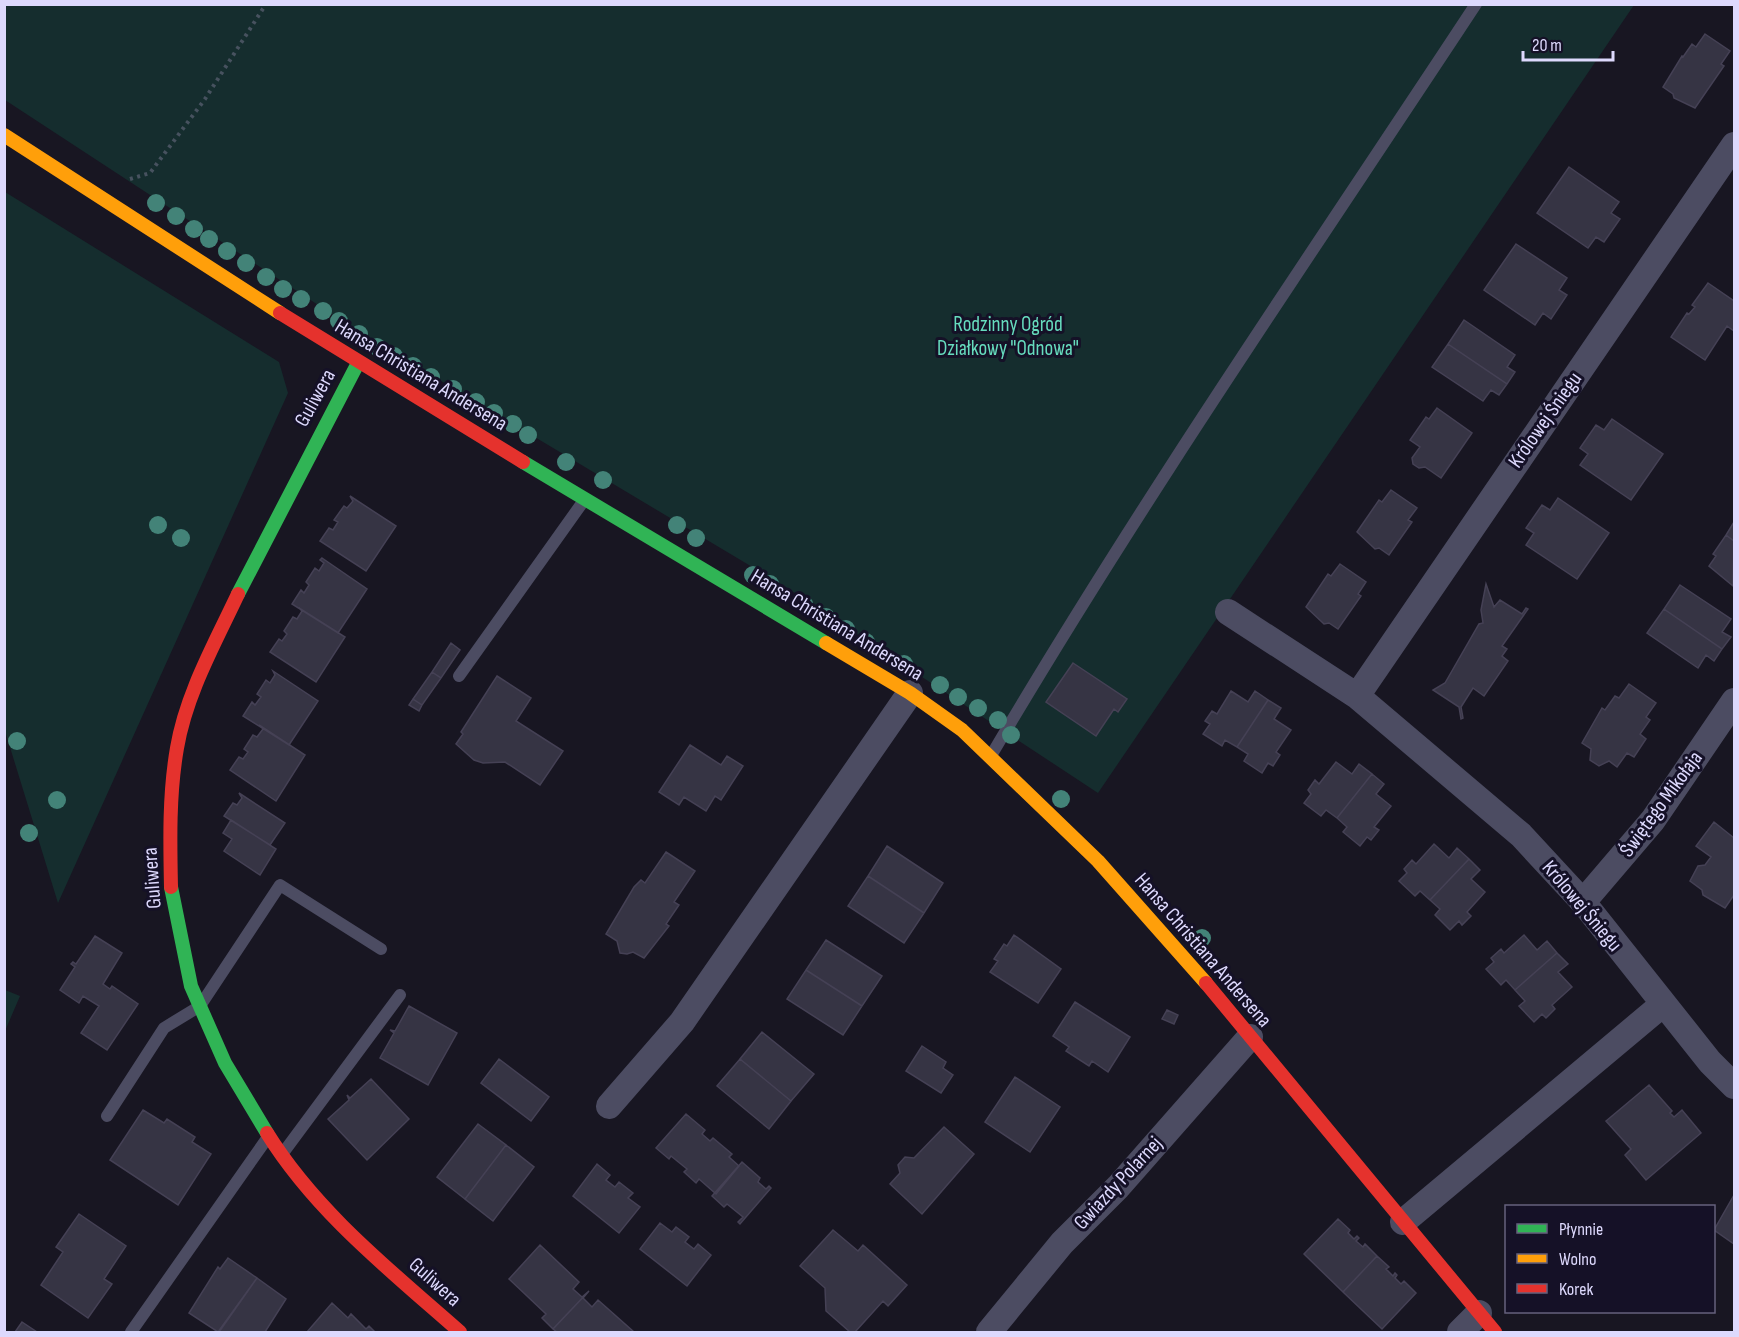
<svg xmlns="http://www.w3.org/2000/svg" width="1739" height="1337" font-family="'Sofia Sans Condensed',sans-serif">
  <rect width="100%" height="100%" fill="#181622"/>
  <path fill="#152d2e" d="M4 5H1634L1098 793 784 586 364 335 5 100Z
    M5 192 279 362 288 393 58 903 5 731Z
    M5 990 20 996 5 1031Z"/>
  <path fill="#363444" stroke="#454155" stroke-width="1.5" d="M1705 34 1730 51 1721 64 1724 66 1695 108 1674 98 1673 94 1663 87 1682 56 1683 57 1692 44 1696 47Z
    M1569 167 1619 202 1611 213 1620 219 1604 242 1596 237 1588 248 1537 213Z
    M1516 244 1567 278 1559 290 1567 295 1551 319 1543 313 1535 325 1484 290Z
    M1708 283 1734 301V331L1727 326 1705 360 1671 337 1687 313 1689 314 1695 307 1692 305Z
    M1464 320 1515 355 1507 367 1515 372 1507 384 1448 344Z
    M1448 344 1507 384 1499 395 1491 390 1483 401 1432 367Z
    M1437 408 1472 433 1441 478 1425 467 1419 468 1413 464 1412 458 1420 447 1410 440 1426 417 1429 419Z
    M1612 419 1663 454 1631 500 1580 465 1588 454 1580 448 1596 425 1604 430Z
    M1391 490 1417 508 1408 520 1412 522 1389 555 1379 548 1375 549 1357 532 1379 500 1382 502Z
    M350 496 396 526 366 571 320 541 329 528 333 530 338 522 334 520 344 506 347 508 353 501Z
    M1558 498 1609 533 1577 579 1526 545 1534 533 1526 528 1542 505 1550 510Z
    M1734 522V541L1726 535Z
    M1726 535 1734 541 1733 586 1709 566 1716 556 1713 554Z
    M322 558 367 589 338 633 292 604 301 590 304 593 309 585 306 582 315 568 319 571 324 563 320 560Z
    M1340 564 1366 582 1358 594 1361 596 1338 629 1329 623 1324 624 1306 607 1328 574 1331 576Z
    M1486 584 1494 607 1500 600 1522 614 1526 608 1528 609 1502 646 1507 649 1502 656 1508 661 1484 696 1473 688 1461 707 1463 718 1461 719 1459 707 1433 690 1445 683 1479 624 1483 623 1481 610Z
    M1680 585 1731 619 1722 632 1731 637 1722 649 1664 609Z
    M299 608 345 637 316 682 270 652 279 639 282 641 287 634 284 631 293 617 297 619 302 611Z
    M1664 609 1722 649 1714 661 1706 655 1698 668 1647 633Z
    M451 643 460 650 441 678 432 672Z
    M1073 663 1127 699 1118 712 1114 709 1096 736 1046 702Z
    M273 671 318 701 289 745 243 716 252 702 255 705 261 697 257 694 266 680 270 683 275 675Z
    M432 672 441 678 422 705 413 699Z
    M497 676 531 698 516 721 563 751 540 785 505 762 483 763 474 760 456 744 463 734 461 732Z
    M1629 684 1656 703 1646 717 1650 720 1640 734 1646 739 1634 757 1627 753 1617 767 1609 761 1599 766 1590 760 1591 749 1582 743 1602 708 1605 710 1615 696 1619 698Z
    M1231 691 1248 702 1255 691 1268 700 1237 747 1225 740 1222 746 1203 734 1210 724 1205 721 1212 711 1217 714Z
    M413 699 422 705 419 711 409 705Z
    M1268 700 1281 708 1274 719 1291 730 1276 752 1280 755 1273 766 1268 763 1262 773 1244 761 1248 754 1237 747Z
    M259 725 305 755 276 801 230 770 239 757 243 759 248 752 244 749 253 735 257 737 263 729Z
    M690 745 721 765 727 756 743 766 721 800 715 796 706 811 684 797 679 805 659 792Z
    M1336 762 1352 774 1359 764 1372 774 1337 818 1326 810 1321 816 1304 803 1311 794 1308 790 1315 780 1319 784Z
    M1372 774 1384 784 1376 794 1391 806 1374 827 1379 830 1371 840 1367 837 1360 846 1343 832 1347 827 1337 818Z
    M239 793 285 823 270 845 224 816 233 803 237 805 242 798Z
    M231 820 276 849 260 875 224 851 232 839 223 833Z
    M1714 822 1734 838V895L1725 908 1703 895 1702 890 1690 881 1698 866 1705 865 1711 857 1696 846Z
    M1434 844 1449 858 1457 848 1469 859 1430 900 1420 891 1415 896 1399 881 1407 873 1404 869 1412 860 1416 864Z
    M887 846 943 883 924 913 868 876Z
    M666 852 695 871 674 902 679 905 666 924 669 926 644 958 633 952 627 954 620 953 617 941 606 934 634 887 641 880 645 883Z
    M1469 859 1480 870 1471 879 1485 892 1467 912 1471 916 1462 925 1459 921 1450 930 1435 915 1440 909 1430 900Z
    M868 876 924 913 904 943 848 906Z
    M1014 935 1061 969 1038 1003 990 972 998 961 994 959 1004 944 1007 946Z
    M1524 935 1537 950 1547 941 1557 953 1515 990 1506 980 1501 985 1486 969 1494 962 1491 958 1501 949 1504 953Z
    M95 936 122 953 103 984 110 989 112 986 138 1004 107 1050 81 1033 99 1006 83 996 79 1003 60 990 75 967 71 964 73 962 76 964Z
    M826 940 882 976 862 1006 806 970Z
    M1557 953 1568 964 1558 972 1572 987 1552 1005 1555 1009 1546 1018 1542 1014 1534 1022 1519 1006 1525 1001 1515 990Z
    M806 970 862 1006 843 1035 787 999Z
    M1075 1002 1130 1037 1108 1072 1092 1061 1089 1066 1066 1051 1069 1047 1053 1036Z
    M409 1006 457 1033 428 1085 380 1058 394 1033 390 1030 395 1031Z
    M1167 1010 1178 1015 1174 1024 1162 1019Z
    M762 1032 814 1074 791 1101 740 1059Z
    M922 1046 946 1062 943 1068 953 1075 941 1093 906 1071Z
    M499 1059 549 1097 531 1121 481 1083Z
    M740 1059 791 1101 769 1129 717 1086Z
    M1015 1077 1060 1107 1030 1152 985 1122Z
    M371 1079 409 1119 367 1160 328 1119 349 1100 347 1095 350 1098Z
    M1649 1085 1672 1111 1670 1113 1674 1117 1682 1110 1701 1133 1646 1180 1625 1155 1631 1149 1606 1121Z
    M143 1110 164 1123 167 1119 195 1137 192 1142 211 1154 178 1205 110 1160Z
    M686 1114 705 1130 702 1134 710 1141 713 1138 732 1154 729 1157 739 1166 716 1194 699 1179 696 1183 684 1172 687 1169 671 1156 669 1159 656 1148Z
    M478 1124 506 1145 465 1199 437 1177Z
    M944 1127 974 1154 922 1214 890 1184 900 1173 898 1165 905 1157 914 1158Z
    M506 1145 534 1167 493 1221 465 1199Z
    M742 1162 760 1178 758 1182 766 1189 769 1186 771 1188 740 1224 738 1222 743 1217 727 1204 724 1207 712 1196Z
    M597 1164 610 1175 606 1180 615 1187 619 1182 633 1193 628 1198 640 1207 619 1233 573 1196Z
    M1734 1195V1244L1714 1230Z
    M79 1214 126 1246 104 1279 112 1284 88 1318 41 1285 63 1252 56 1247Z
    M1338 1219 1350 1230 1348 1233 1354 1239 1357 1236 1359 1238 1356 1241 1363 1247 1365 1244 1377 1256 1343 1292 1304 1254Z
    M660 1223 672 1232 676 1227 689 1237 685 1242 694 1249 698 1244 711 1255 687 1286 640 1249Z
    M833 1230 858 1251 863 1245 907 1285 888 1306 883 1301 855 1332H850L826 1311 825 1288 800 1266Z
    M540 1245 579 1282 573 1289 582 1297 589 1291 553 1329 542 1318 546 1314 509 1279Z
    M1377 1256 1389 1267 1386 1269 1393 1276 1395 1273 1397 1275 1395 1278 1401 1284 1404 1281 1416 1293 1382 1329 1343 1292Z
    M228 1258 257 1278 218 1332 189 1313 218 1267 220 1269Z
    M257 1278 286 1299 265 1332H219Z
    M589 1291 583 1298 592 1307 598 1300 634 1332H557L553 1329Z
    M332 1303 348 1318 351 1314 366 1329 369 1326 375 1332H307Z
    M22 1322 37 1332H15Z"/>
  <g fill="none" stroke-linecap="round" stroke-linejoin="round">
    <path stroke="#47525f" stroke-width="4" stroke-dasharray="3 4.5" stroke-linecap="butt" d="M130 179 150 173 205 99 266 4"/>
    <path stroke="#4c4c62" stroke-width="12" d="M459 676 585 499
      M992 754C1143 498 1312 253 1476 4
      M107 1116 164 1028 200 1006 280 885 381 949
      M283 1153 400 995
      M131 1332 268 1137"/>
    <path stroke="#4c4c62" stroke-width="26" d="M1228 612 1357 696 1521 835 1583 902 1710 1062 1734 1086
      M1357 696 1734 145
      M1583 902 1653 820 1734 701
      M609 1106 682 1022 910 693
      M1403 1222 1662 1005
      M989 1332 1062 1243 1118 1187 1250 1037
      M1460 1332 1479 1313"/>
    <path stroke="#30b455" stroke-width="14" d="M523 462 826 643
      M238 594 358 363
      M171 887 191 986 225 1063 267 1133"/>
    <path stroke="#ff9f0a" stroke-width="14" d="M4 135 280 313
      M826 643 910 693 962 730 1098 861 1206 983"/>
    <path stroke="#e5322d" stroke-width="14" d="M280 313 523 462
      M171 887C170 840 169 794 177 748 186 694 215 643 238 594
      M1206 983 1495 1332
      M267 1133C316 1212 391 1271 460 1332"/>
  </g>
  <g fill="#438378">
    <circle cx="156" cy="203" r="9"/>
    <circle cx="176" cy="216" r="9"/>
    <circle cx="194" cy="229" r="9"/>
    <circle cx="209" cy="239" r="9"/>
    <circle cx="227" cy="251" r="9"/>
    <circle cx="246" cy="263" r="9"/>
    <circle cx="266" cy="277" r="9"/>
    <circle cx="283" cy="289" r="9"/>
    <circle cx="301" cy="299" r="9"/>
    <circle cx="323" cy="311" r="9"/>
    <circle cx="339" cy="321" r="9"/>
    <circle cx="359" cy="334" r="9"/>
    <circle cx="377" cy="347" r="9"/>
    <circle cx="394" cy="356" r="9"/>
    <circle cx="413" cy="366" r="9"/>
    <circle cx="431" cy="377" r="9"/>
    <circle cx="453" cy="389" r="9"/>
    <circle cx="476" cy="402" r="9"/>
    <circle cx="494" cy="413" r="9"/>
    <circle cx="513" cy="424" r="9"/>
    <circle cx="528" cy="435" r="9"/>
    <circle cx="566" cy="462" r="9"/>
    <circle cx="603" cy="480" r="9"/>
    <circle cx="158" cy="525" r="9"/>
    <circle cx="677" cy="525" r="9"/>
    <circle cx="181" cy="538" r="9"/>
    <circle cx="696" cy="538" r="9"/>
    <circle cx="753" cy="575" r="9"/>
    <circle cx="770" cy="584" r="9"/>
    <circle cx="804" cy="604" r="9"/>
    <circle cx="826" cy="617" r="9"/>
    <circle cx="846" cy="629" r="9"/>
    <circle cx="866" cy="642" r="9"/>
    <circle cx="904" cy="664" r="9"/>
    <circle cx="940" cy="685" r="9"/>
    <circle cx="958" cy="697" r="9"/>
    <circle cx="978" cy="708" r="9"/>
    <circle cx="998" cy="720" r="9"/>
    <circle cx="1011" cy="735" r="9"/>
    <circle cx="17" cy="741" r="9"/>
    <circle cx="1061" cy="799" r="9"/>
    <circle cx="57" cy="800" r="9"/>
    <circle cx="29" cy="833" r="9"/>
    <circle cx="1202" cy="938" r="9"/>
  </g>
  <g text-anchor="middle" dominant-baseline="central" stroke-width="6" stroke-linejoin="round" paint-order="stroke">
    <g font-size="21" fill="#66dcbe" stroke="#151127">
      <text x="1008" y="324">Rodzinny Ogród<tspan x="1008" dy="24">Działkowy "Odnowa"</tspan></text>
    </g>
    <g font-size="21" fill="#ddd9fd" stroke="#151127">
      <text transform="translate(421 375) rotate(31)">Hansa Christiana Andersena</text>
      <text transform="translate(315 398) rotate(-61)">Guliwera</text>
      <text transform="translate(1545 420) rotate(-55)">Królowej Śniegu</text>
      <text transform="translate(837 625) rotate(31)">Hansa Christiana Andersena</text>
      <text transform="translate(1661 804) rotate(-54)">Świętego Mikołaja</text>
      <text transform="translate(152 878) rotate(-94)">Guliwera</text>
      <text transform="translate(1582 906) rotate(50)">Królowej Śniegu</text>
      <text transform="translate(1203 950) rotate(49)">Hansa Christiana Andersena</text>
      <text transform="translate(1118 1183) rotate(-47)">Gwiazdy Polarnej</text>
      <text transform="translate(435 1282) rotate(42)">Guliwera</text>
    </g>
  </g>
  <rect width="1739" height="1337" fill="none" stroke="#ddd9fd" stroke-width="12"/>
  <rect x="1505" y="1205" width="210" height="108" fill="#151127" stroke="#65617d" stroke-width="1.5"/>
  <rect x="1517" y="1224" width="30" height="9" fill="#30b455" stroke="#65617d" stroke-width="1.5"/>
  <text x="1559" y="1235" font-size="18" fill="#ddd9fd">Płynnie</text>
  <rect x="1517" y="1254" width="30" height="9" fill="#ff9f0a" stroke="#65617d" stroke-width="1.5"/>
  <text x="1559" y="1265" font-size="18" fill="#ddd9fd">Wolno</text>
  <rect x="1517" y="1284" width="30" height="9" fill="#e5322d" stroke="#65617d" stroke-width="1.5"/>
  <text x="1559" y="1295" font-size="18" fill="#ddd9fd">Korek</text>
  <path d="M1523 51v9h90v-9" fill="none" stroke="#ddd9fd" stroke-width="3"/>
  <text x="1532" y="51" font-size="18" fill="#ddd9fd" stroke="#151127" stroke-width="4.5" paint-order="stroke">20 m</text>
</svg>
